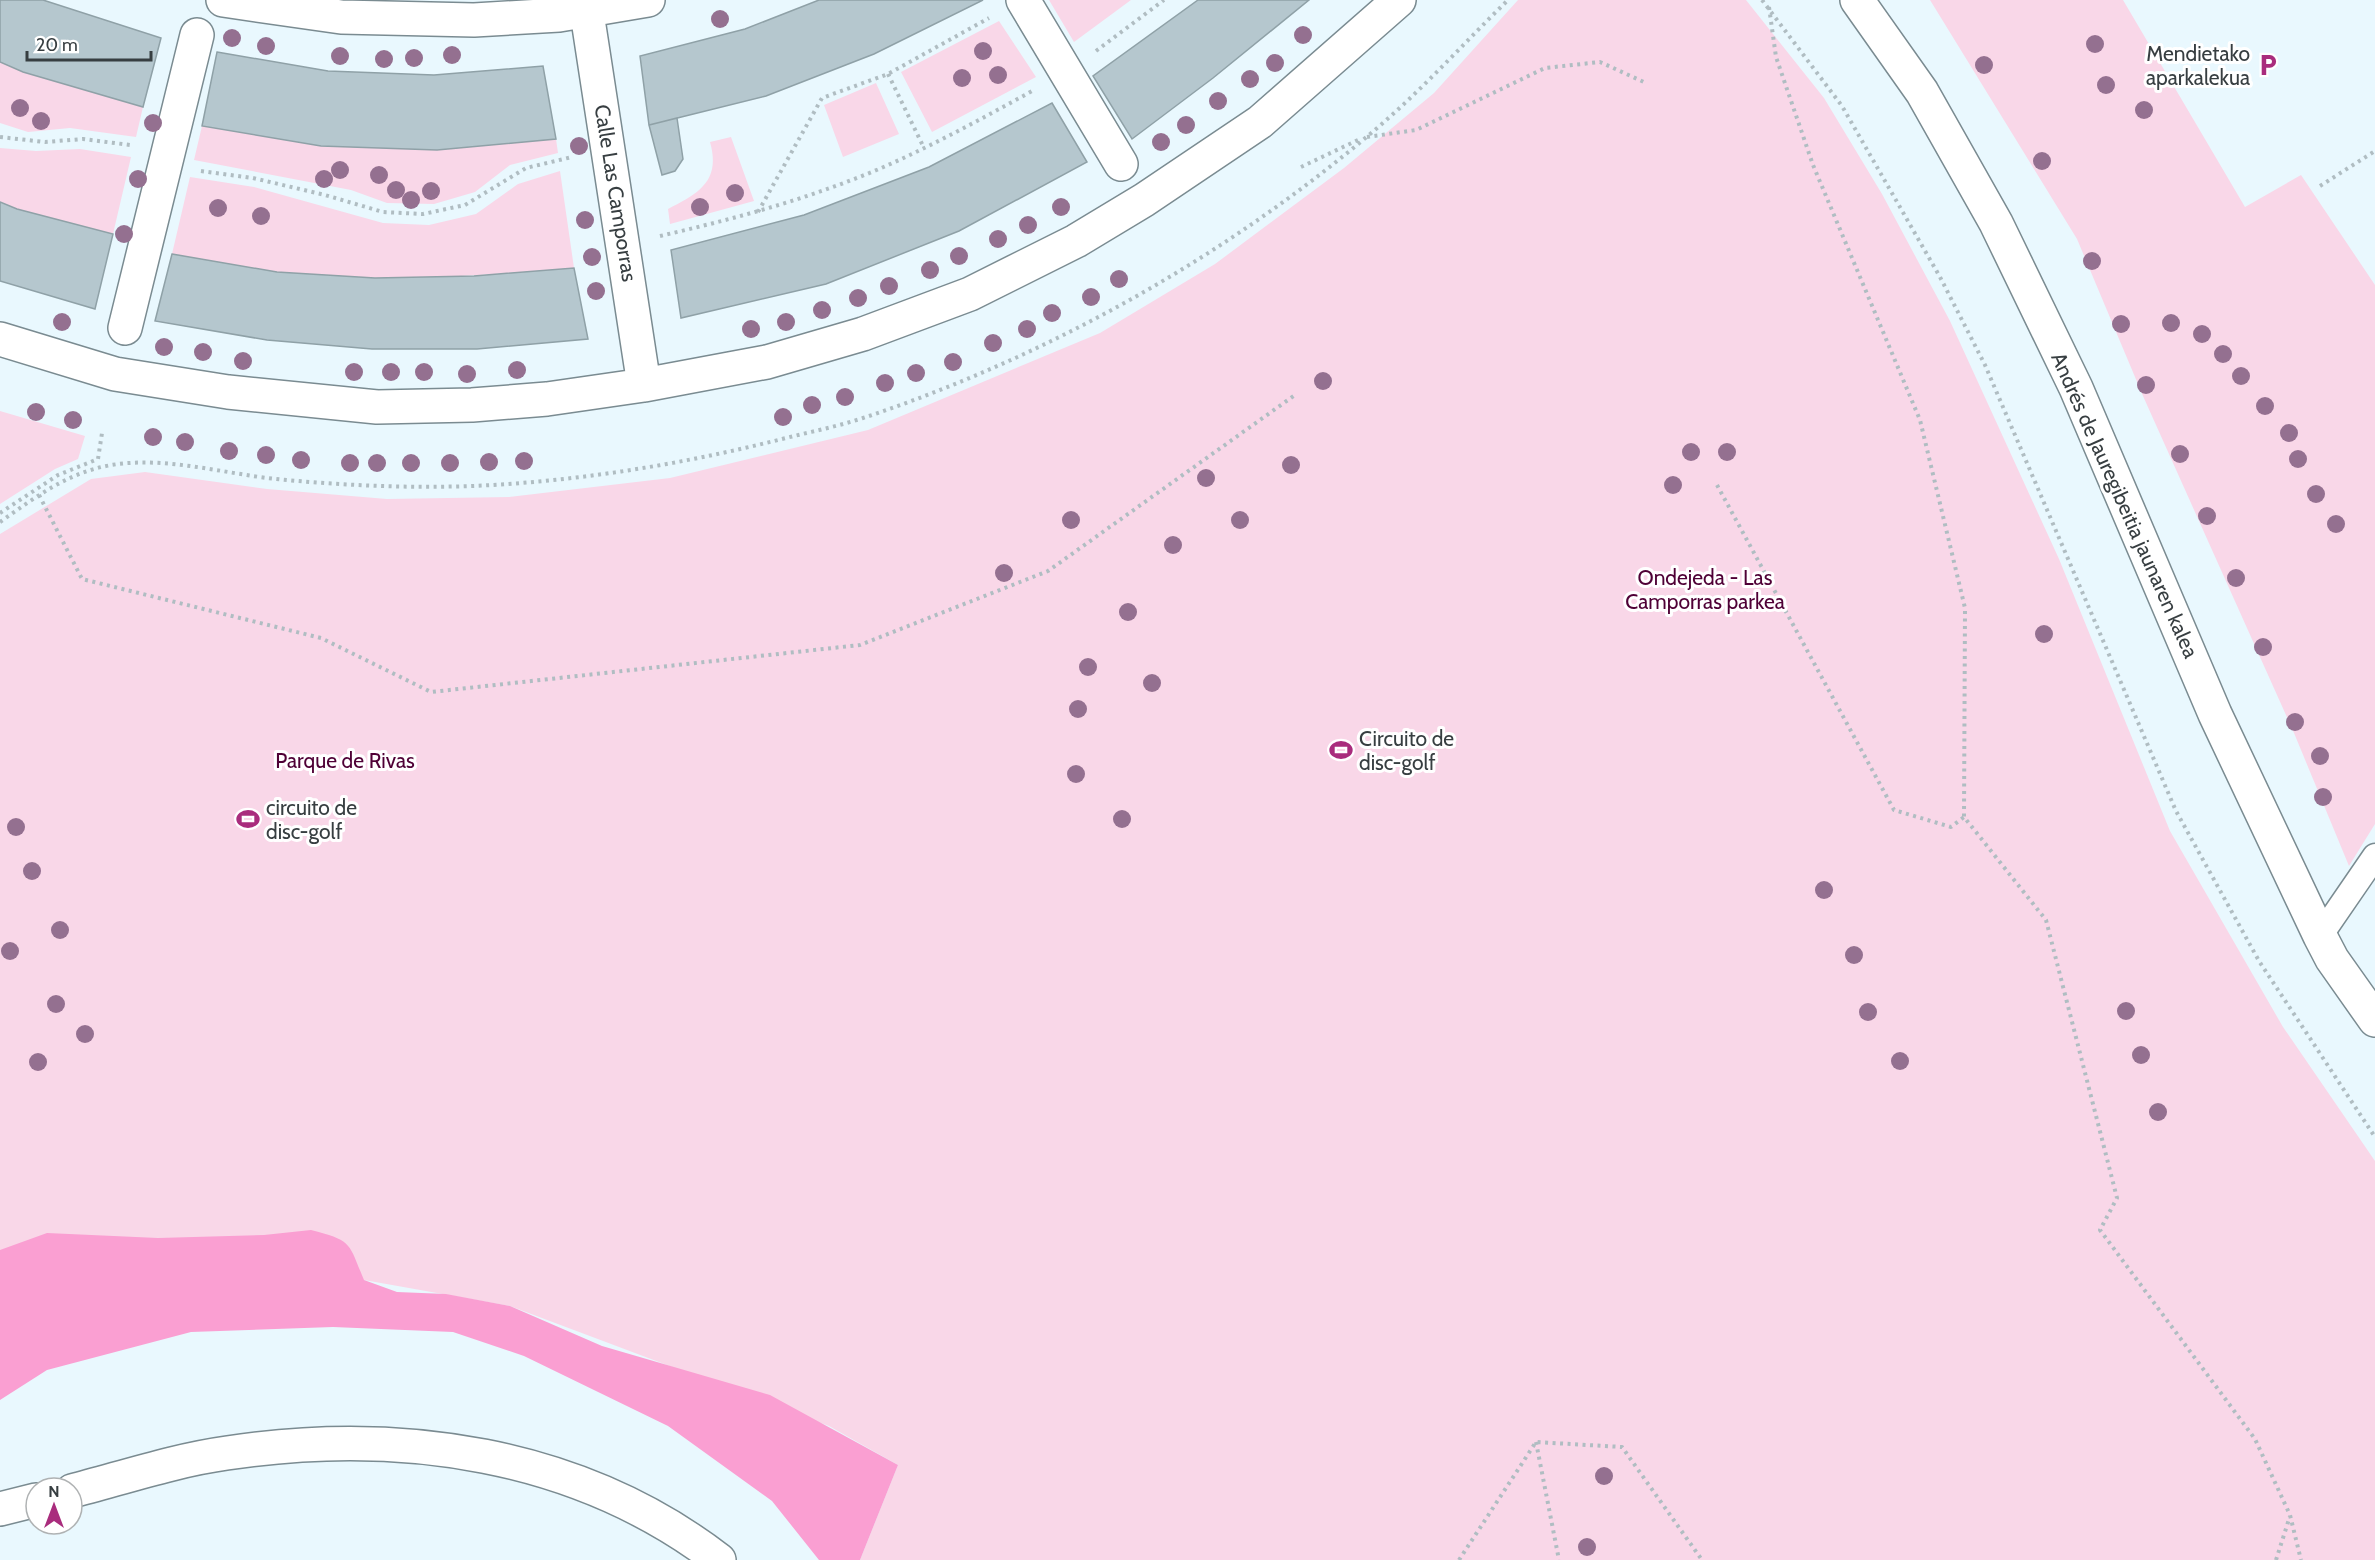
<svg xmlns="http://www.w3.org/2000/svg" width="2375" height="1560" font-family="Cabin,sans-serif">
  <rect width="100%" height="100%" fill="#e9f8fe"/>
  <path fill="#f9d7e8" d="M1049 0H1131L1074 42Z
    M1518 0H1746L1824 98 1882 194 1950 321 2059 559 2170 831 2283 1027 2375 1161V1560H860L898 1465 829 1426 510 1306 364 1280 0 1253V534L91 479 145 472 267 489 387 499 509 497 670 478 868 430 1100 333 1215 264 1344 168 1434 93Z
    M1930 0H2123L2245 207 2301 175 2375 285V824L2349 866 2294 733 2143 396 2077 239Z
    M999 21 1036 77 932 132 901 72Z
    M0 62 24 72 143 107 136 137 70 128 28 132 0 123Z
    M876 83 899 134 843 157 824 105Z
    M202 126 321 146 556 139 558 153 510 165 475 192 434 204 387 203 351 190 194 160Z
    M731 137 754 201 670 224 668 209C699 193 721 181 710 142Z
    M0 148 36 151 80 149 131 157 113 234 17 209 0 202Z
    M560 171 574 268C475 276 375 284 276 272 242 267 207 260 172 254L190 177 254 187 383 223 429 225 476 214 518 184Z
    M0 411 85 436 78 459 55 469 0 504Z"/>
  <path fill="#fa9fd2" d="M311 1230C353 1241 348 1242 364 1280L397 1292 446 1294 510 1306 602 1346 770 1395 898 1465 860 1560H819L772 1501 668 1426 524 1356 453 1332 333 1327 191 1332 47 1370 0 1400V1250L47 1233 158 1238 264 1235Z"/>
  <path fill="#b5c7ce" stroke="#8fa1a7" stroke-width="1.5" d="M0 0H43L161 38 143 107 23 72 0 62Z
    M819 0H983L874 54 766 96 649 125 640 56 745 29Z
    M1198 0H1309L1213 78 1132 139 1093 76Z
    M217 52 328 71 434 75 543 66 556 139 437 150 321 146 202 126Z
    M1052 103 1087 162 959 231 826 284 681 318 671 250 804 215 929 167Z
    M677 118 683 159 675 171 662 175 649 125Z
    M0 202 17 209 113 234 95 309 0 281Z
    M172 254 277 272 375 278 474 276 574 268 588 339 477 349H372L267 340 155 321Z"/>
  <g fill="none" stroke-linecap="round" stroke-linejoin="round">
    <g stroke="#7a8b91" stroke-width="27">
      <path id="service" d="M2320 936 2375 856"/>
    </g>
    <g stroke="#7a8b91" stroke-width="36">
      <path id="pedestrian" d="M1023 0 1121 164
        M125 328 197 35"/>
    </g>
    <g stroke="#7a8b91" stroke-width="36">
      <path id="minor" d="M223 0 341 17 474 20 559 15 648 0
        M585 0 644 385
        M1857 0 1922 92 1996 223 2076 388 2215 714 2320 936 2332 959 2375 1020
        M0 339 115 374 228 392 377 407 472 405 547 399 644 385 767 362 863 334 970 294 1076 241 1144 200 1260 122 1399 0"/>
    </g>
    <g stroke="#7a8b91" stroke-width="36">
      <path id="tertiary" d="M72 1491C122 1478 176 1460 227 1453 399 1427 578 1452 719 1560
        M0 1509 36 1500"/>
    </g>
    <path stroke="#b0bdc2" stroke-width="4" stroke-dasharray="3 4.5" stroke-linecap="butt" d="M1762 0 1842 106 1940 277 1985 365 2176 811 2259 961 2375 1137
      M1769 7 1776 57 1813 165 1920 420 1965 608 1964 817 2046 920 2117 1198 2100 1230 2255 1439 2290 1515 2301 1560
      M1096 51 1164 0
      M888 74 924 148
      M0 137 45 142 83 139 130 145
      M1367 137 1416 130 1545 68 1600 62 1646 83
      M1301 167 1360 139
      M201 171 253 178 325 195 383 212 423 214 465 205 526 168 572 157
      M2320 186 2375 151
      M758 212 822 98 888 74 989 18
      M660 236C734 219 808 199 879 169 932 146 983 118 1034 90
      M1717 485 1894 810 1951 827 1964 817
      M39 495 82 579 321 638 431 692 860 645 1048 571 1295 395
      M0 513 58 475 98 459 102 433
      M0 522C30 501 59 479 94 469 152 452 218 473 276 479 348 486 422 489 493 485 591 479 687 463 782 439 809 432 836 427 863 418 1049 356 1227 256 1376 129 1423 89 1464 43 1508 0
      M1536 1442 1559 1560
      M1459 1560 1536 1442 1622 1447 1702 1560
      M2276 1560 2290 1516"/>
    <use href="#service" stroke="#fff" stroke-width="24"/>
    <use href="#pedestrian" stroke="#fff" stroke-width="33"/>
    <use href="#minor" stroke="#fff" stroke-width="33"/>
    <use href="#tertiary" stroke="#fff" stroke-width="33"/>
  </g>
  <g fill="#947090">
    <circle cx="720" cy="19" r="9"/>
    <circle cx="1303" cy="35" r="9"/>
    <circle cx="232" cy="38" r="9"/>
    <circle cx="2095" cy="44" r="9"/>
    <circle cx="266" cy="46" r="9"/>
    <circle cx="983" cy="51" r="9"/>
    <circle cx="452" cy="55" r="9"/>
    <circle cx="340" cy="56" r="9"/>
    <circle cx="414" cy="58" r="9"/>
    <circle cx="384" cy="59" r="9"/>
    <circle cx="1275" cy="63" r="9"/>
    <circle cx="1984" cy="65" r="9"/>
    <circle cx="998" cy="75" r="9"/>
    <circle cx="962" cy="78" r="9"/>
    <circle cx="1250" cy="79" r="9"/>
    <circle cx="2106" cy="85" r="9"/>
    <circle cx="1218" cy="101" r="9"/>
    <circle cx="20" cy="108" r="9"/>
    <circle cx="2144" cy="110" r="9"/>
    <circle cx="41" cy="121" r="9"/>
    <circle cx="153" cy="123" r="9"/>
    <circle cx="1186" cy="125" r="9"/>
    <circle cx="1161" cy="142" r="9"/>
    <circle cx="579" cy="146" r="9"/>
    <circle cx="2042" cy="161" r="9"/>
    <circle cx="340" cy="170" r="9"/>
    <circle cx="379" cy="175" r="9"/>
    <circle cx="138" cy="179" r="9"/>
    <circle cx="324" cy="179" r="9"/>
    <circle cx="396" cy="190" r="9"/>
    <circle cx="431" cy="191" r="9"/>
    <circle cx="735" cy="193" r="9"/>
    <circle cx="411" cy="200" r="9"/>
    <circle cx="700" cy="207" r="9"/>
    <circle cx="1061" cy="207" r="9"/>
    <circle cx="218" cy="208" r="9"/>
    <circle cx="261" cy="216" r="9"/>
    <circle cx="585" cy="220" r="9"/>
    <circle cx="1028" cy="225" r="9"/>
    <circle cx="124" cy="234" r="9"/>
    <circle cx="998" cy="239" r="9"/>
    <circle cx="959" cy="256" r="9"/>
    <circle cx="592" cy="257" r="9"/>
    <circle cx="2092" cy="261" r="9"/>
    <circle cx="930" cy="270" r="9"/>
    <circle cx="1119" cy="279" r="9"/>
    <circle cx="889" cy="286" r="9"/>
    <circle cx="596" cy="291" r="9"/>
    <circle cx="1091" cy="297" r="9"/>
    <circle cx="858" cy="298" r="9"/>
    <circle cx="822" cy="310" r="9"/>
    <circle cx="1052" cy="313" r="9"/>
    <circle cx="62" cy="322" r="9"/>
    <circle cx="786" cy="322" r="9"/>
    <circle cx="2171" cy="323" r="9"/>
    <circle cx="2121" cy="324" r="9"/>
    <circle cx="751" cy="329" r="9"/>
    <circle cx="1027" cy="329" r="9"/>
    <circle cx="2202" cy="334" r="9"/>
    <circle cx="993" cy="343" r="9"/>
    <circle cx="164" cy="347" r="9"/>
    <circle cx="203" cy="352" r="9"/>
    <circle cx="2223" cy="354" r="9"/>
    <circle cx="243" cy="361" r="9"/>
    <circle cx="953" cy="362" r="9"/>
    <circle cx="517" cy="370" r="9"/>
    <circle cx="354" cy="372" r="9"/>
    <circle cx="391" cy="372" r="9"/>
    <circle cx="424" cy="372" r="9"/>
    <circle cx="916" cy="373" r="9"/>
    <circle cx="467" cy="374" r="9"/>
    <circle cx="2241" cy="376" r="9"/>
    <circle cx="1323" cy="381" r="9"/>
    <circle cx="885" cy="383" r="9"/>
    <circle cx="2146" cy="385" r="9"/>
    <circle cx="845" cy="397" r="9"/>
    <circle cx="812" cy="405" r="9"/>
    <circle cx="2265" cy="406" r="9"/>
    <circle cx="36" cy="412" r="9"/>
    <circle cx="783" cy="417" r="9"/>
    <circle cx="73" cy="420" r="9"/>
    <circle cx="2289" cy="433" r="9"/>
    <circle cx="153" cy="437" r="9"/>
    <circle cx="185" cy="442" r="9"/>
    <circle cx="229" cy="451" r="9"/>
    <circle cx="1691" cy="452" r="9"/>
    <circle cx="1727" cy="452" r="9"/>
    <circle cx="2180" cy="454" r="9"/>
    <circle cx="266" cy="455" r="9"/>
    <circle cx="2298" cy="459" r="9"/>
    <circle cx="301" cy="460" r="9"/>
    <circle cx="524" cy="461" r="9"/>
    <circle cx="489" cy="462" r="9"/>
    <circle cx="350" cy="463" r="9"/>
    <circle cx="377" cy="463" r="9"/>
    <circle cx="411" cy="463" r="9"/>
    <circle cx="450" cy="463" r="9"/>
    <circle cx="1291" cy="465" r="9"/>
    <circle cx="1206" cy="478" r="9"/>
    <circle cx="1673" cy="485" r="9"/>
    <circle cx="2316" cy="494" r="9"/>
    <circle cx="2207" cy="516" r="9"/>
    <circle cx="1071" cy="520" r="9"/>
    <circle cx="1240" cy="520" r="9"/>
    <circle cx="2336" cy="524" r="9"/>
    <circle cx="1173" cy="545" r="9"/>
    <circle cx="1004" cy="573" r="9"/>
    <circle cx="2236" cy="578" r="9"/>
    <circle cx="1128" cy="612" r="9"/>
    <circle cx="2044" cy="634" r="9"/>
    <circle cx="2263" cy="647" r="9"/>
    <circle cx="1088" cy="667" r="9"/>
    <circle cx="1152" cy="683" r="9"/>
    <circle cx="1078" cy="709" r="9"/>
    <circle cx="2295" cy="722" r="9"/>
    <circle cx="2320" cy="756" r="9"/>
    <circle cx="1076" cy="774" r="9"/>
    <circle cx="2323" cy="797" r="9"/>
    <circle cx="1122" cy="819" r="9"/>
    <circle cx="16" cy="827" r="9"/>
    <circle cx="32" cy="871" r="9"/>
    <circle cx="1824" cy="890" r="9"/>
    <circle cx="60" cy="930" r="9"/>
    <circle cx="10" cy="951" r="9"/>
    <circle cx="1854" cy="955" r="9"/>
    <circle cx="56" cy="1004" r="9"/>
    <circle cx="2126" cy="1011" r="9"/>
    <circle cx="1868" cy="1012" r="9"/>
    <circle cx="85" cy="1034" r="9"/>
    <circle cx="2141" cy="1055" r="9"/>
    <circle cx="1900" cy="1061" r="9"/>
    <circle cx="38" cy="1062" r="9"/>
    <circle cx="2158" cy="1112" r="9"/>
    <circle cx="1604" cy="1476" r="9"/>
    <circle cx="1587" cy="1547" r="9"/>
  </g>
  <defs>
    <g id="parking-bare" transform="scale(1.8)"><path d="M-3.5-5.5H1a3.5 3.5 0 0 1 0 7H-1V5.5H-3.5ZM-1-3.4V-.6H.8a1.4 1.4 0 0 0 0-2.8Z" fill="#a92c7d" stroke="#fff" stroke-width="2.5" paint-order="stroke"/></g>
    <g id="stadium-bare" transform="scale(1.8)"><path d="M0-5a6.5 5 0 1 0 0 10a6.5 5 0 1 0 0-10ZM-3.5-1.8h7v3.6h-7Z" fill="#a92c7d" stroke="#fff" stroke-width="2.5" paint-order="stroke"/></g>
  </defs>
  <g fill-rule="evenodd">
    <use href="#parking-bare" x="2268" y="65"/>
    <use href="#stadium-bare" x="1341" y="750"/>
    <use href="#stadium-bare" x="248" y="819"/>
  </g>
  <g text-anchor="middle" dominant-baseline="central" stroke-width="6" stroke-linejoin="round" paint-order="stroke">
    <g font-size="21" fill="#373e41" stroke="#fff" text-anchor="start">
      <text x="2250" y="53" text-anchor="end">Mendietako<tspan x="2250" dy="24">aparkalekua</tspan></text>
      <text x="1359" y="738">Circuito de<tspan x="1359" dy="24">disc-golf</tspan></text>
      <text x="266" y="807">circuito de<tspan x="266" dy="24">disc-golf</tspan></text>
    </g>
    <g font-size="21" fill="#373e41" stroke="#fff">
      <text transform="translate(616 193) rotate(81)">Calle Las Camporras</text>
      <text transform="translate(2125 505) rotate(66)">Andrés de Jauregibeitia jaunaren kalea</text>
    </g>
    <g font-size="21" fill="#4f0036" stroke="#fff">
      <text x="1705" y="577">Ondejeda - Las<tspan x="1705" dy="24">Camporras parkea</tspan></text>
      <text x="345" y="760">Parque de Rivas</text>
    </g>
  </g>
  <g transform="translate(54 1506)"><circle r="28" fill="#ffffff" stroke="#afb2b3" stroke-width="1.5"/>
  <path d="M0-4.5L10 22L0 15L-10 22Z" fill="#a92c7d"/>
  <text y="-9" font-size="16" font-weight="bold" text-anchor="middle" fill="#373e41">N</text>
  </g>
  <path d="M27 51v9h124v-9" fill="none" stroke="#373e41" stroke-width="3"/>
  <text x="36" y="51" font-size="18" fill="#373e41" stroke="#ffffff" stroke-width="4.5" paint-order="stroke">20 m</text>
</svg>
